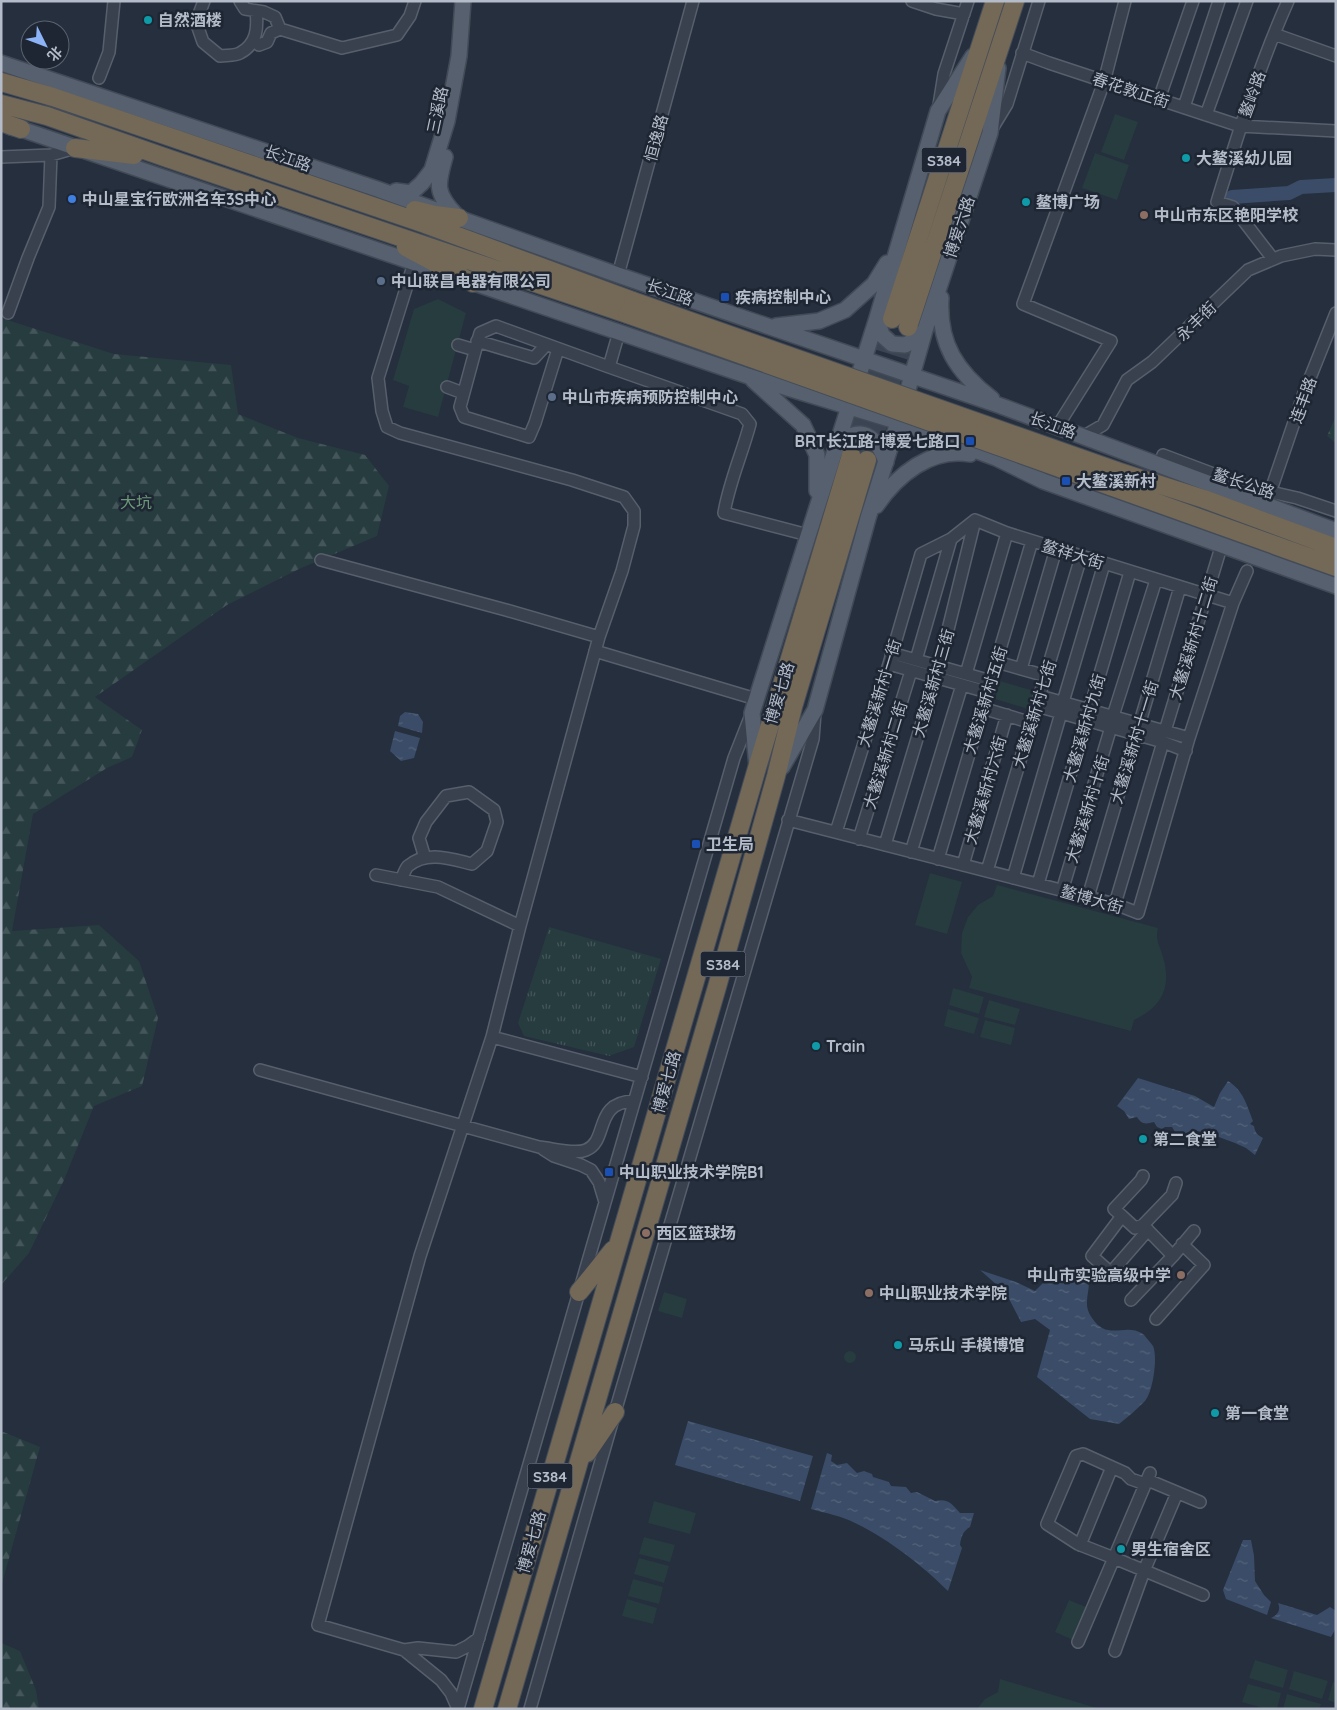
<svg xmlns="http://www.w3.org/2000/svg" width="1337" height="1710" font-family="Quicksand,'Noto Sans SC',sans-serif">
  <defs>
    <pattern id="grass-tufts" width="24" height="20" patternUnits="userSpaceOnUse" patternTransform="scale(1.25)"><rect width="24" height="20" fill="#273c3f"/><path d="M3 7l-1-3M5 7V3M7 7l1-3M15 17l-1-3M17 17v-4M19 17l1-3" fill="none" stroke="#445659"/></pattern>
    <pattern id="forest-firs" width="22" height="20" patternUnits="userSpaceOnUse" patternTransform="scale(1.25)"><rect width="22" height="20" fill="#273c3f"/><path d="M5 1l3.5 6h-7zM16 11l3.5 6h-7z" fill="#445659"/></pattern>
    <pattern id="water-ripples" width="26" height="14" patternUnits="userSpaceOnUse" patternTransform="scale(1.25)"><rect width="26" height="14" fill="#3a4c67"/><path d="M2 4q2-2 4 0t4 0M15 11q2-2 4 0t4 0" fill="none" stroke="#54647b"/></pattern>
  </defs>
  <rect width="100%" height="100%" fill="#252f3e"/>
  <path fill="url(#grass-tufts)" d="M549 927 661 959 634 1047 609 1056 524 1036 518 1023Z"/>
  <path fill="url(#forest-firs)" d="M1 318 114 354 231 365 238 414 298 438 365 455 389 486 377 536 299 569 227 605 95 697 142 730 132 757 107 768 33 814 12 931 99 925 139 961 158 1018 142 1086 94 1106 64 1180 29 1253 1 1285Z
    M1336 416V443L1327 436Z
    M1 1431 40 1447 1 1587Z
    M1 1643 20 1651 36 1690 39 1709H1Z"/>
  <path fill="#273c3f" d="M1115 114 1138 122 1124 160 1101 152Z
    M1095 153 1129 165 1117 200 1082 188Z
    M438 299 466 313 438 417 403 407 409 386 393 380 414 309Z
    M1000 681 1034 691 1028 709 995 699Z
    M930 873 962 882 947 934 915 925Z
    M997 885 1158 928C1155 942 1160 945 1163 957 1172 987 1162 1007 1134 1020L1131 1031 969 988 972 977 961 953 962 933 968 917 978 905 993 896Z
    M953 988 984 997 979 1014 949 1005Z
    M989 1000 1020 1009 1015 1025 984 1017Z
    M948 1009 979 1018 974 1034 944 1026Z
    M985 1020 1015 1028 1011 1045 980 1037Z
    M664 1292 687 1299 682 1318 658 1311Z
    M844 1357a6 6 0 1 1 12 0a6 6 0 1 1-12 0Z
    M654 1501 696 1513 690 1534 648 1523Z
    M644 1537 675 1545 670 1562 639 1554Z
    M639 1558 669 1566 664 1583 634 1574Z
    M633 1579 663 1587 659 1604 628 1596Z
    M627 1599 657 1608 653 1624 622 1616Z
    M1069 1600 1086 1607 1073 1640 1055 1632Z
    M1255 1660 1288 1670 1283 1688 1249 1678Z
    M1294 1671 1328 1681 1322 1699 1289 1689Z
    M1000 1679 1100 1709H977L985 1699 998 1692Z
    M1333 1682 1336 1683V1703L1328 1700Z
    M1248 1684 1281 1693 1277 1709H1266L1242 1702Z
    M1287 1694 1321 1704 1319 1709H1283Z"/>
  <path fill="url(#water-ripples)" d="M405 712 418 714 423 722 422 733 398 726 400 716Z
    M395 731 420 738 414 758 401 761 390 751Z
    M1138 1078 1195 1096 1214 1107 1220 1093 1228 1081C1243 1090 1247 1105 1253 1121L1250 1124 1254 1126C1255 1132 1257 1135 1263 1138L1255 1155 1246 1148 1235 1143 1208 1133 1192 1130 1188 1134 1177 1135 1172 1127H1165L1162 1129 1157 1127 1154 1122C1146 1124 1142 1125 1137 1117L1129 1119 1124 1111 1117 1106Z
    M1078 1268 1089 1278C1090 1293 1082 1305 1092 1318 1108 1342 1125 1322 1143 1334 1145 1336 1151 1343 1153 1346 1158 1357 1153 1392 1145 1401 1137 1409 1128 1417 1119 1424L1090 1419 1037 1377 1050 1330 1035 1319 1021 1322 1006 1293 980 1270 1016 1282 1035 1291 1053 1273Z
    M688 1421 813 1456 800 1501 675 1465Z
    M827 1453 832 1455 831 1461 837 1465 847 1463 857 1473 864 1471 872 1474 873 1477 889 1482 891 1486 906 1487 911 1493 917 1492 935 1501C948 1498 952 1504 960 1513H974L970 1527C963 1531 961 1537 960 1545L962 1548 948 1591C923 1566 887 1538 855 1523 842 1516 825 1513 811 1509Z
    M1243 1540H1251L1254 1556 1255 1581 1264 1595 1271 1602 1267 1615 1226 1599 1223 1590Z
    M1278 1603 1317 1615 1330 1607 1336 1611V1628L1331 1637 1271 1618C1278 1615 1281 1610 1278 1603Z"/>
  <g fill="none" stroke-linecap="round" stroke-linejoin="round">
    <path stroke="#3a4c67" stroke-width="14" d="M1232 197 1289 193 1301 187 1336 185"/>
    <path stroke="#3b4453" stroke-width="18" stroke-dasharray="18 9" stroke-linecap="butt" d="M851 455 892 319
      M867 460 908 327"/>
    <g stroke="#575f6c" stroke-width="14">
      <path id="minor" d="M204 1 196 22 203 42 220 56C226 55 235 56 240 53 257 44 258 28 256 11
        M240 1 245 9 264 12 275 17 280 29 342 48 397 35 410 16 415 1
        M912 1 936 9 964 14
        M1274 34 1336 56
        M254 41 259 45 267 42 271 33 280 29
        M1022 53 1049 63 1240 126 1336 131
        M99 78 109 52 114 1
        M1159 99 1193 1
        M939 105 944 74 968 1
        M1184 107 1219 1
        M1206 115 1247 1
        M993 127 1007 104 1039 1
        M1 157 51 155 75 148
        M1273 259 1233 207 1217 202C1238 134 1259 66 1288 1
        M414 263 378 378 382 411 387 427 400 433 572 480 624 497 634 511V526L622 571 599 637
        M618 275 693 1
        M8 313 28 258 49 207 51 155
        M619 332 609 367 742 414 750 424C742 454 729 483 724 513L808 535
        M477 341 534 358 546 345
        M458 345 475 350
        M558 349 535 423 529 437 464 417 460 407 480 333 496 326 609 367
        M447 387 463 393
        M1057 427 1111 341 1023 304 1104 82 1125 1
        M1084 436 1103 425 1127 380 1152 362 1248 270 1281 256 1315 249 1336 250
        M1160 465 1163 455 1248 487 1297 498 1336 511
        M1272 487 1304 393 1336 313
        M321 560 506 610 599 637 520 926 492 1037 420 1256 318 1625 404 1650 418 1648 456 1652 468 1646 479 1638
        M595 651 756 699
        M891 653 991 681
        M916 660 951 539
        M997 662 1046 676
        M889 664 987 692
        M1021 669 1056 549
        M966 674 1007 533
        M1040 696 1189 738
        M1063 702 1104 564
        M1037 706 1163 742 1186 751
        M982 708 1032 723
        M1113 716 1156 580
        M1165 731 1222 544
        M788 820 1115 904 1138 913 1189 738 1233 603 1247 571
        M836 832 889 664 921 554 951 539 975 520 1007 533 1233 603
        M859 839 911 671
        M885 845 939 666 975 520
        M911 852 962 685
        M938 859 1032 541
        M963 865 1007 715
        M987 871 1081 557
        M376 875 438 887 520 926
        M1013 878 1061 713
        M401 880C403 876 405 869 408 866 427 850 451 859 472 864L487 851 497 822 494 810 469 792 446 796 426 822 419 838 425 858
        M1038 884 1130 572
        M1062 891 1111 727
        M1088 897 1180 587
        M1115 904 1163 742
        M492 1037 642 1077
        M260 1070 539 1147C552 1148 574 1155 586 1150 609 1141 593 1102 634 1101
        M543 1149 554 1156 581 1165 591 1170 599 1182 605 1202
        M1176 1183 1172 1195 1143 1225 1173 1256 1194 1231
        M1122 1216 1135 1228 1143 1225
        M1111 1273 1092 1256 1122 1216 1114 1209 1141 1180 1143 1176
        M1107 1277 1148 1230
        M1131 1300 1173 1256
        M1156 1319 1204 1265 1182 1244
        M1150 1473 1114 1558 1203 1595
        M1080 1545 1112 1467
        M1078 1642 1114 1558 1078 1544 1047 1524 1076 1456 1083 1454 1125 1473 1131 1479 1145 1484 1150 1481 1200 1502
        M404 1650 441 1680 451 1693 458 1709
        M1115 1651 1144 1571 1177 1493
        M458 1709 734 758 751 715
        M530 1709 615 1412 813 739 815 713"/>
    </g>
    <g stroke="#424a57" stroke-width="18">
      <path id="major" d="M1 63 377 189 618 275 1001 406 1336 531
        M10 127 21 129 748 376 899 422 996 458 1043 481 1336 586
        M445 157C437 185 435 193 456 215
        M396 191 411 193 422 183 432 170 447 121 459 56 463 1
        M941 298C938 344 957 372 992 399
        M877 318 882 335 892 344 905 345 915 340 925 330
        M776 326 819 321 845 310 874 284 887 263
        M753 380 803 425 817 455V491
        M836 450C839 447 843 441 847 438 867 425 881 446 886 462
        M876 506C897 475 931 447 970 454
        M757 767 752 713 877 318 938 111 973 56
        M782 767 815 710 868 518 905 400 925 330 990 133 998 68"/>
    </g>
    <g stroke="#444c59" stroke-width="20">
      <path id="highway" d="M1 82 53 97 425 224 633 301
        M1 104 47 116 167 158 627 314
        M1 122 21 129
        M75 148 134 155
        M415 210 435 215 459 218
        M406 247 473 283
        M892 319 995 1
        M908 327 1015 1
        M1117 471 1204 499 1336 548
        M1110 486 1336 567
        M579 1292 613 1250
        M587 1453 615 1412
        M483 1709 757 768 851 455
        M507 1709 717 987 776 776 793 707 867 460"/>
    </g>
    <use href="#minor" stroke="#39414e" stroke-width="11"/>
    <use href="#major" stroke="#57606e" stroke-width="15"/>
    <use href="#highway" stroke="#746856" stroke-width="18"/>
    <g stroke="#444c59" stroke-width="20" stroke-linecap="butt">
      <path id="highway-bridge" d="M633 301 1117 471
        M627 314 1110 486"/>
    </g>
    <use href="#highway-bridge" stroke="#746856" stroke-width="18"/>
  </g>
  <g fill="#0f9aa8" stroke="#1e2633" stroke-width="2">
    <circle cx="148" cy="20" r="5"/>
    <circle cx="1186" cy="158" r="5"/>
    <circle cx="1026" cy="202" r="5"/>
    <circle cx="816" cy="1046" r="5"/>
    <circle cx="1143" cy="1139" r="5"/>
    <circle cx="898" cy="1345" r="5"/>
    <circle cx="1215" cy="1413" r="5"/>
    <circle cx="1121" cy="1549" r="5"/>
  </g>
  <circle fill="#3f7fe0" stroke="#1e2633" stroke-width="2" cx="72" cy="199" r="5"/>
  <g fill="#8d6e63" stroke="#1e2633" stroke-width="2">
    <circle cx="1144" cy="215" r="5"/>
    <circle cx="646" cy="1233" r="5"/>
    <circle cx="1181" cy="1275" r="5"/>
    <circle cx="869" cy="1293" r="5"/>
  </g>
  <g fill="#5c6f8a" stroke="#1e2633" stroke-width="2">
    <circle cx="381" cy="281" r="5"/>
    <circle cx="552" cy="397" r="5"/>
  </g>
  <g fill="#1a4fb4" stroke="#1e2633" stroke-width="2">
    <rect x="720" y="292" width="10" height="10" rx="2.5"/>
    <rect x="965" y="436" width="10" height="10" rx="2.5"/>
    <rect x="1061" y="476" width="10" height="10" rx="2.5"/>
    <rect x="691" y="839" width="10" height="10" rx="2.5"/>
    <rect x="604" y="1167" width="10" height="10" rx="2.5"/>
  </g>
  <g text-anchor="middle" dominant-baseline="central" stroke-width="5" stroke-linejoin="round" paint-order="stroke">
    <g fill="#1e2633" stroke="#888f9c" stroke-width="1">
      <rect x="921.5" y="147.5" width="45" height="25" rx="4"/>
      <rect x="700.5" y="951.5" width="45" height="25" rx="4"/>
      <rect x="527.5" y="1463.5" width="45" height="25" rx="4"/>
    </g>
    <g font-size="15" font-weight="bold" fill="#b5bcc9">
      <text x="944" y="160">S384</text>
      <text x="723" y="964">S384</text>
      <text x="550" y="1476">S384</text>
    </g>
    <g font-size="16" font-weight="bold" fill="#b5bcc9" stroke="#1e2633" text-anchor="start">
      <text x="158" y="20">自然酒楼</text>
      <text x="1196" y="158">大鳌溪幼儿园</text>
      <text x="82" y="199">中山星宝行欧洲名车3S中心</text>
      <text x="1036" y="202">鳌博广场</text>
      <text x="1154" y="215">中山市东区艳阳学校</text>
      <text x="391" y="281">中山联昌电器有限公司</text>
      <text x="735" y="297">疾病控制中心</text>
      <text x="562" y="397">中山市疾病预防控制中心</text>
      <text x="960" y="441" text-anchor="end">BRT长江路-博爱七路口</text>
      <text x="1076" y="481">大鳌溪新村</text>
      <text x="706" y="844">卫生局</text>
      <text x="826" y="1046">Train</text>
      <text x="1153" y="1139">第二食堂</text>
      <text x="619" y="1172">中山职业技术学院B1</text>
      <text x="656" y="1233">西区篮球场</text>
      <text x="1171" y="1275" text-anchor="end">中山市实验高级中学</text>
      <text x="879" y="1293">中山职业技术学院</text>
      <text x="908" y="1345">马乐山 手模博馆</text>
      <text x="1225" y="1413">第一食堂</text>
      <text x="1131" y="1549">男生宿舍区</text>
    </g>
    <g font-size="16" fill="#b5bcc9" stroke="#1e2633">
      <text transform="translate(1131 90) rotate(18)">春花敦正街</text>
      <text transform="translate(1252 94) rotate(-70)">鳌岭路</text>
      <text transform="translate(437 110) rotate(-78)">三溪路</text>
      <text transform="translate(656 138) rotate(-75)">恒逸路</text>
      <text transform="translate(288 158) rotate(19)">长江路</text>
      <text transform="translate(959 227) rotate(-72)">博爱六路</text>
      <text transform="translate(670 292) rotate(19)">长江路</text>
      <text transform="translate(1196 321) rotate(-44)">永丰街</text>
      <text transform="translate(1303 400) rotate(-70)">连丰路</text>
      <text transform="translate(1053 425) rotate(20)">长江路</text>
      <text transform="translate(1244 483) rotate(18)">鳌长公路</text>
      <text transform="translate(1073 554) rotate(17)">鳌祥大街</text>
      <text transform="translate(1193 638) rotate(-73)">大鳌溪新村十二街</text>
      <text transform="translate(933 683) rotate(-74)">大鳌溪新村三街</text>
      <text transform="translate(779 693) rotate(-73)">博爱七路</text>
      <text transform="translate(879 693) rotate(-73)">大鳌溪新村一街</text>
      <text transform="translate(985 700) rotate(-73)">大鳌溪新村五街</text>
      <text transform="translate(1034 714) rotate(-73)">大鳌溪新村七街</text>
      <text transform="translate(1084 728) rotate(-74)">大鳌溪新村九街</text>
      <text transform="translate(1134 742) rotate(-73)">大鳌溪新村十一街</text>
      <text transform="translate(885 755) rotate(-73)">大鳌溪新村二街</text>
      <text transform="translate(985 790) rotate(-74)">大鳌溪新村六街</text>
      <text transform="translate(1087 809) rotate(-73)">大鳌溪新村十街</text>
      <text transform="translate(1092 899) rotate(16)">鳌博大街</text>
      <text transform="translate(666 1082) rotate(-74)">博爱七路</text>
      <text transform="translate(531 1542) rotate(-74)">博爱七路</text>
    </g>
    <g font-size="16" fill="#6c9977" stroke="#1e2633">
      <text x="136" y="502">大坑</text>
    </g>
  </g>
  <rect width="1337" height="1710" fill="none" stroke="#b5bcc9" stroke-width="5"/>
  <g transform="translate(45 45) rotate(132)"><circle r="24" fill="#1e2633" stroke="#5a626f"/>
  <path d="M0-4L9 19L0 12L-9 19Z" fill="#8cb3f6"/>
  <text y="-8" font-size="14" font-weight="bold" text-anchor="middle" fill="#b5bcc9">北</text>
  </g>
</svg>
